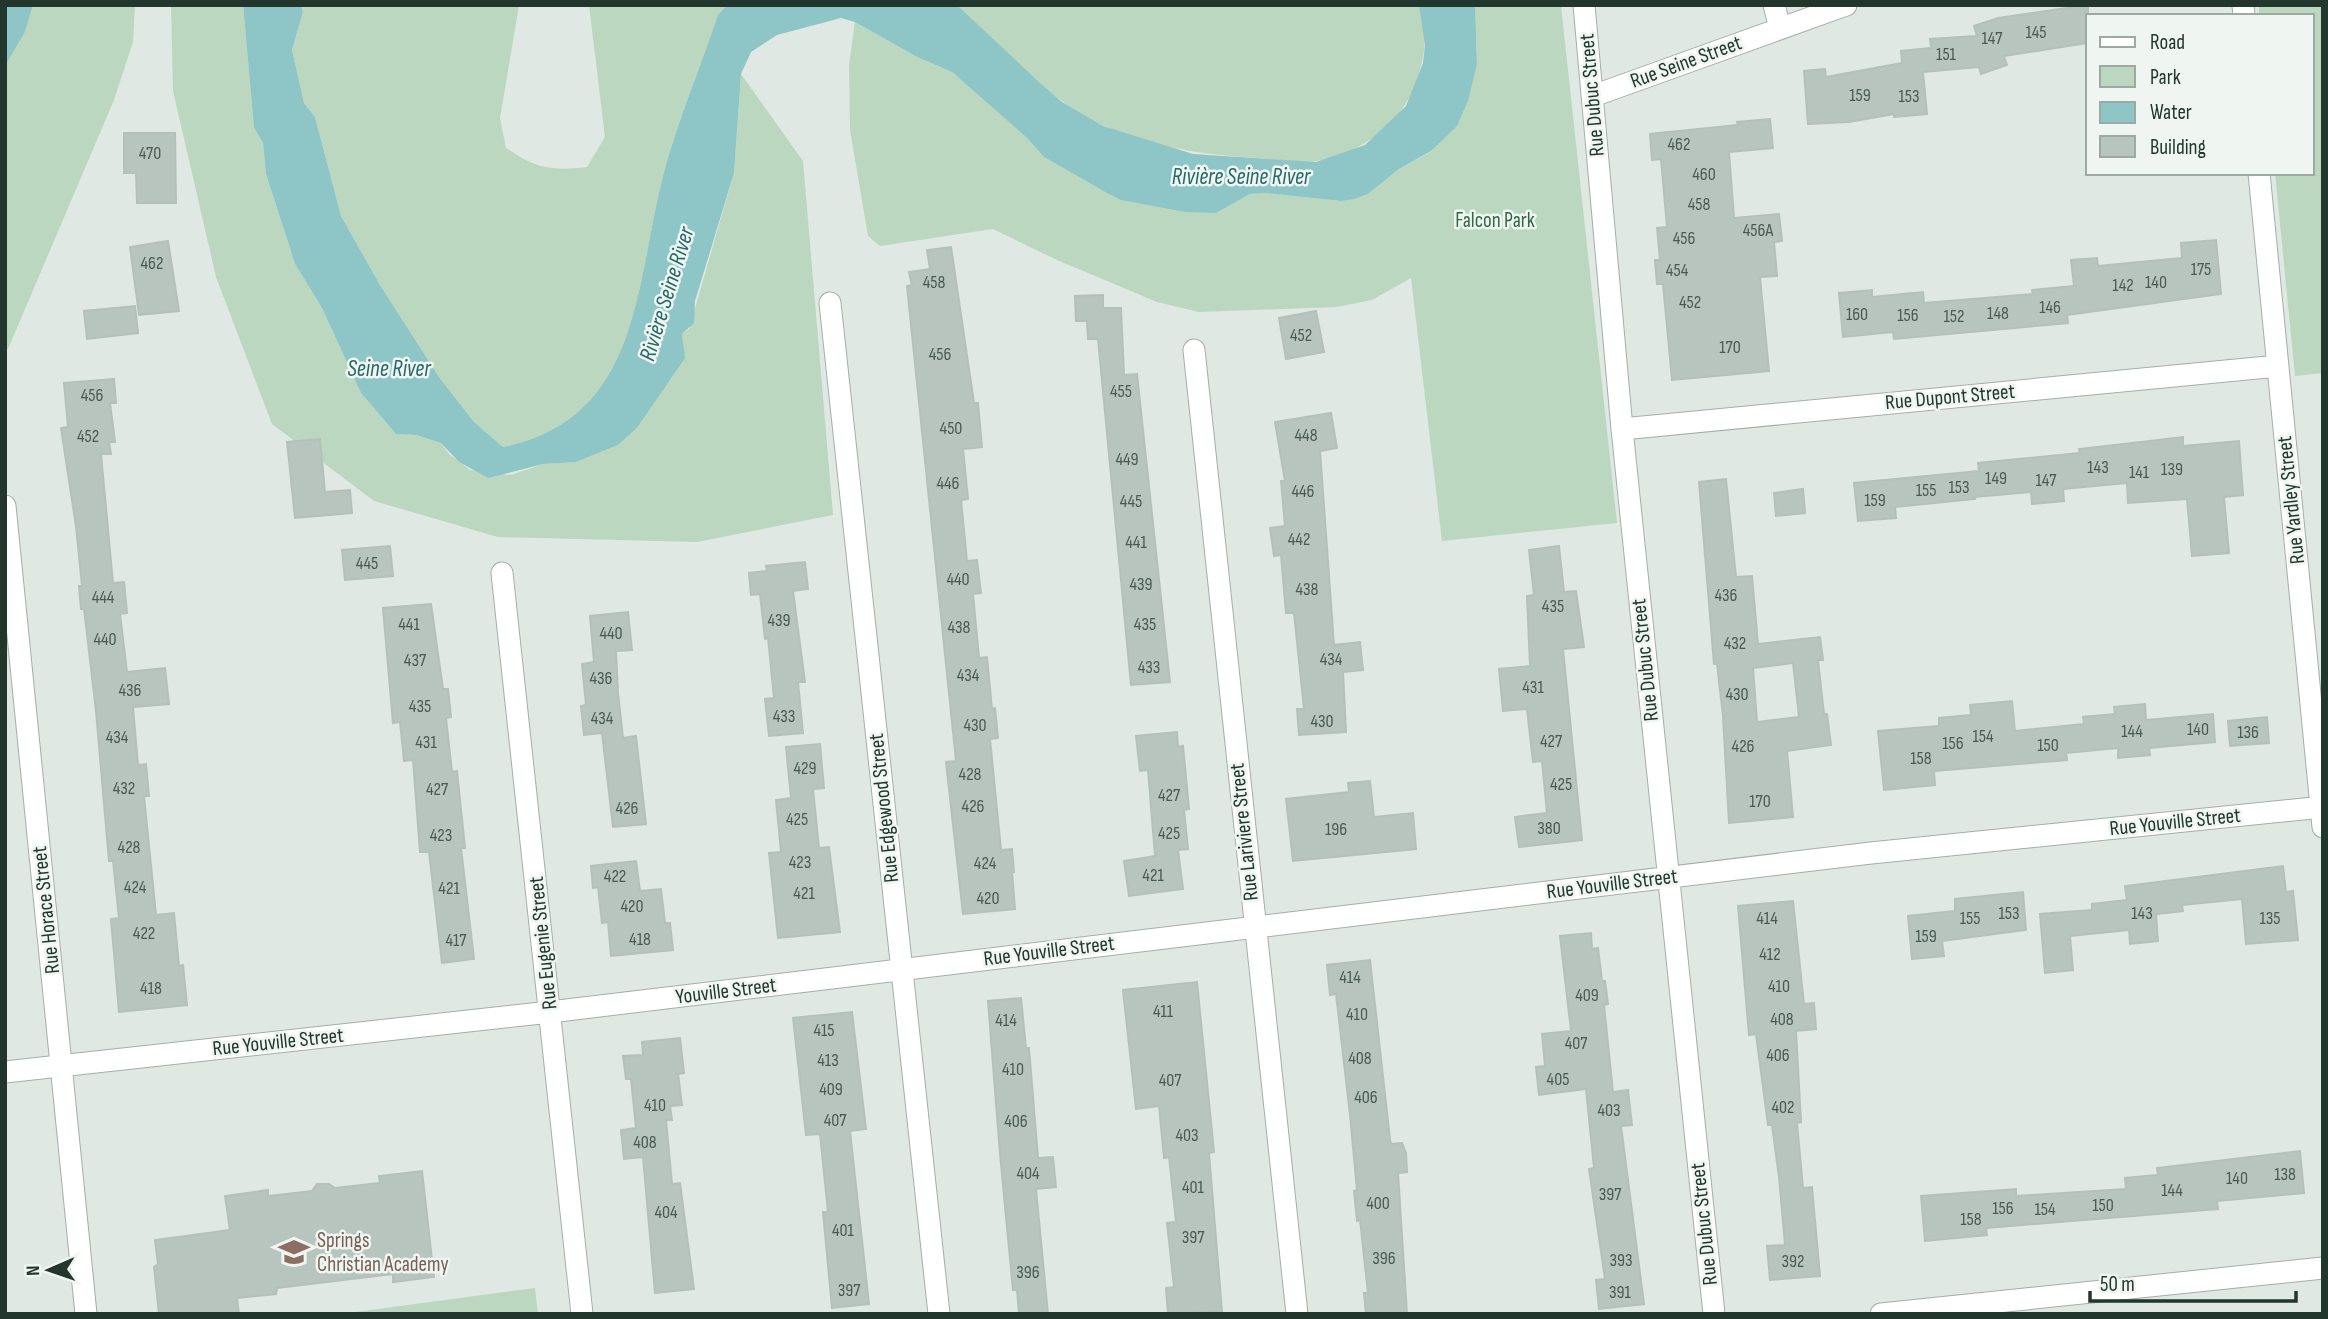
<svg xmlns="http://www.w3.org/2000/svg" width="2328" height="1319" font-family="'Sofia Sans Condensed',sans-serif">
  <rect width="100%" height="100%" fill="#dfe8e3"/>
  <path fill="#bbd7bf" d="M33 5H135L133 42 114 100 8 349H5V66L25 32Z
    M171 5H243L254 128 263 143 266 174 295 264 322 308 361 393 396 434 416 435 441 443 449 454 470 470 511 475 543 464 576 462 618 445 637 428 684 358 682 334 689 329 734 173 741 74 803 161 833 515 697 542 498 537 374 501 272 424 216 277 173 91Z
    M301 5H519L500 118 506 148C537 169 551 171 587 167L605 137 589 5H727L718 16C700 69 677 122 663 176 635 286 641 419 503 447L474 422 439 377 380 285 341 216 315 117 304 103 292 50 303 12Z
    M957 5H1419C1429 32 1425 56 1416 83 1401 124 1360 154 1317 161 1302 164 1284 160 1269 159 1211 155 1159 150 1104 126 1046 100 1003 47 957 5Z
    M1475 5H1561L1617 523 1442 541 1411 278 1372 300 1336 307 1199 312 1157 302 1057 260 993 229 880 246 868 236 850 130 849 65 855 22 917 57 952 72 1027 138 1044 157 1105 192 1132 202 1216 213 1250 194 1266 193 1341 201 1368 194 1399 169 1432 151 1477 64Z
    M2259 5H2323V373L2295 376 2275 173H2312V16H2259Z
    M535 1288 538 1314H341Z"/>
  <path fill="#8ec5c7" d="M5 5H33L25 32 5 66Z
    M243 5H301L303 12 292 50 304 103 315 117 341 216 380 285 439 377 474 422 503 447C641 419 635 285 663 176 677 122 700 69 718 15L727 5H957L1041 84 1062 102 1103 126 1193 154 1316 162 1365 145 1406 106 1423 63 1425 45 1419 5H1475L1477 64 1468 101 1457 126 1431 151 1399 169 1368 194 1354 199 1341 201 1266 193 1250 194 1216 213 1186 212 1121 200 1105 192 1044 157 1027 138 952 72 917 57 855 22 841 18 777 35 751 52 741 74 734 173 695 301 694 323 682 334 685 358 637 428 618 445 576 462 543 464 488 478 459 462 441 443 416 435 396 434 361 393 322 308 295 264 266 174 263 143 254 128Z"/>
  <path fill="#b8c5bf" stroke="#b3c1b9" stroke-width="2" fill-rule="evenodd" d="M2088 5V43L2004 56 2007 65 1981 74 1979 67 1923 72 1927 114 1894 117V114L1849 122 1808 124 1804 71 1825 69 1826 77 1902 63 1901 51 1931 48 1930 39 1977 36 1974 26 1998 18Z
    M1770 119 1773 148 1729 152 1734 218 1779 214 1782 241 1774 242 1777 276 1760 277 1769 371 1672 380 1663 284H1657L1655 260H1660L1657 228 1667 227 1661 159 1652 160 1650 134 1738 125 1737 122Z
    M124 133H175L176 203H137L136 173H124Z
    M2216 240 2221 294 2067 315 2068 323 1894 339 1893 332 1843 337 1839 293 1872 290V297L1923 292 1924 303 2033 294 2032 290 2074 286 2071 260 2097 258 2098 266 2182 258 2181 243Z
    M168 241 179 311 139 315 130 247Z
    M951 247 974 403H978L982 447 963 449 968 499 961 500 967 561 977 560 981 593 973 594 979 658 987 657 992 709 995 708 998 738 990 739 1001 850 1012 849 1014 872H1012L1015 909 963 914 946 762 956 761 907 286 912 285 909 272 930 269 927 250Z
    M1103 295V308H1121L1124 375 1137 374 1170 682 1131 685 1098 339H1088L1087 321H1076L1075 296Z
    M135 306 138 333 87 339 84 311Z
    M1316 311 1324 352 1286 359 1279 318Z
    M114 379 116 403H110L115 442H109L111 454H101L113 583 124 582 127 613 120 614 127 672 165 668 169 704 133 707 138 765 146 764 149 796H144L156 915 174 913 179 966 183 965 187 1005 119 1012 111 919 119 918 113 861H109L96 711 84 609H81L79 586H82L76 526 61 428 68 427 64 383Z
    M1331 413 1337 448 1320 451 1334 645 1360 642 1363 670 1343 672 1346 732 1299 735 1297 709H1304L1294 613H1286L1281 555 1274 556 1270 528 1285 526 1281 481H1285L1275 422Z
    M2183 437V446L2239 441 2243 495 2224 497 2229 553 2192 556 2187 499 2128 503 2127 483 2063 489 2064 501 2032 504 2031 492 1974 497 1975 499 1895 507 1896 518 1858 521 1854 483 1979 471 1978 463 2080 453 2079 449Z
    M320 439 325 492 350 490 352 513 295 518 287 442Z
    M1726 479 1736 577 1752 576 1758 644 1820 637 1823 660H1818L1824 714H1827L1831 745 1787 751 1793 817 1729 823 1723 716 1717 664H1714L1699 482ZM1793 663 1799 717 1757 722 1753 668Z
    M1803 489 1805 513 1776 516 1774 493Z
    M390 546 393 576 345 580 342 550Z
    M1559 546 1564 592 1576 591 1584 647 1563 649 1582 840 1519 847 1515 817 1547 813 1542 761 1533 762 1527 709 1503 711 1499 669 1530 666 1527 596 1534 595 1529 550Z
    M805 562 808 589 793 591 805 682H798L803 733 769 736 765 699 774 698 768 638 765 639 760 594 751 595 749 573 767 571 766 566Z
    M431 604 443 689H448L451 717 446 718 452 772 457 771 465 848H461L474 959 442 963 429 852H420L413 760 404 761 400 722 393 723 383 608Z
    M628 612 632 650 616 651 618 693 623 738 636 736 646 824 613 827 602 733 584 735 581 706 586 705 582 664 594 662 590 616Z
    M2012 701 2015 731 2084 724 2083 717 2115 714 2114 707 2145 704 2146 720 2213 714 2215 742 2149 748 2150 755 2118 758V748L2066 753 2067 760 1934 771 1935 785 1884 790 1878 731 1939 726V718L1971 715 1970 705Z
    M2267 717 2269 743 2230 746 2228 721Z
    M1177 732 1178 747 1183 746 1189 809 1184 810 1188 849 1178 850 1183 889 1129 896 1124 861 1155 856 1148 770 1140 771 1136 736Z
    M820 744 824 788 813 789 819 848 829 847 840 932 778 938 769 853 781 852 776 800 791 798 786 747Z
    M1370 781 1374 817 1413 813 1416 849 1293 861 1286 799 1349 792 1348 783Z
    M636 861 640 891 661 889 665 923H670L673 950 611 956 608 922 602 923 598 887 593 888 591 866Z
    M2283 866 2286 892 2293 891 2298 940 2246 944 2242 899 2182 905 2183 911 2156 914 2158 941 2130 944 2129 930 2070 936 2073 970 2045 973 2040 914 2092 910V904L2127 900 2125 886Z
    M2023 892 2026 930 1942 941 1944 956 1912 959 1908 916 1955 911V899Z
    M1793 901 1804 1004 1814 1003 1816 1029 1796 1031 1801 1122 1797 1123 1803 1188 1812 1187 1820 1276 1770 1280 1767 1246 1785 1245 1779 1177 1772 1125H1768L1756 1034 1749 1035 1738 906Z
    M1591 933 1592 949 1598 948 1602 981H1605L1608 1004 1604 1005 1613 1092 1628 1090 1632 1125 1621 1126 1644 1304 1599 1309 1596 1280 1605 1279 1589 1169 1594 1168 1586 1089 1539 1095 1536 1067 1545 1066 1542 1034 1571 1031 1560 936Z
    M1370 960 1390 1139 1391 1144 1402 1143 1406 1153 1407 1172 1398 1173 1407 1314H1366L1364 1293H1368L1360 1220 1357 1221 1354 1191 1357 1190 1350 1115 1336 994 1330 995 1327 965Z
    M1197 982 1214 1152 1209 1153 1222 1311 1168 1314 1166 1288 1174 1287 1167 1223 1176 1222 1169 1157 1164 1158 1159 1106 1136 1109 1123 990Z
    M1021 998 1026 1048H1029L1038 1158 1053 1157 1056 1187 1036 1189 1048 1314H1019L1017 1290H1013L1000 1154 988 1001Z
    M852 1012 866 1129 850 1131 869 1304 832 1308 823 1212H828L820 1134 806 1135 793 1018Z
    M680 1038 684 1073 678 1074 682 1105 670 1106 672 1120H666L672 1184 680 1183 694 1289 655 1293 643 1157 624 1159 621 1130 636 1128 631 1079H626L623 1056 643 1055 642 1042Z
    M2300 1151 2304 1193 2217 1201 2218 1209 1986 1228 1987 1235 1925 1241 1921 1196 2016 1189V1196L2126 1189 2125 1178 2158 1175 2157 1168Z
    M422 1171 434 1277 393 1282V1274L277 1288 276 1294 237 1298 239 1314H159L154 1267 158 1264 155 1240 230 1230 225 1196 268 1190V1196L312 1191 317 1184H329L335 1188 380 1183 379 1176Z"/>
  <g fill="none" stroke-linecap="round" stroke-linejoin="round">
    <g stroke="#a3afa9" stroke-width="23">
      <path id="street" d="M1584 5 1622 429 1714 1314
        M1774 5 1780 28
        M2243 5 2244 16
        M1593 96 1846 5
        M2259 173 2323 827
        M830 303 939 1314
        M1194 350 1297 1314
        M1622 429 2278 366
        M5 506 86 1314
        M502 573 582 1314
        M5 1072 550 1012 1871 853 2323 807
        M1881 1314 2323 1268"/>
    </g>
    <use href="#street" stroke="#fff" stroke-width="21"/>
  </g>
  <defs>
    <g id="school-bare" transform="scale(2.415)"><path d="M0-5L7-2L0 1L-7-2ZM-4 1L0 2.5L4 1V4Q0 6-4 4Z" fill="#8d6e63" stroke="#eff5f1" stroke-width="2.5" paint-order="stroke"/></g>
  </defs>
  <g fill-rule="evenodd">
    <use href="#school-bare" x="294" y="1252"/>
  </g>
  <g text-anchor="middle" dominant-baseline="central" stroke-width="5" stroke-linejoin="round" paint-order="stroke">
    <g font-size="18" fill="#485a52">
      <text x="2036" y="32">145</text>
      <text x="1992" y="38">147</text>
      <text x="1946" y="54">151</text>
      <text x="1860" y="95">159</text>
      <text x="1909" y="96">153</text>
      <text x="1679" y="144">462</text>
      <text x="150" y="153">470</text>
      <text x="1704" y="174">460</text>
      <text x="1699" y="204">458</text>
      <text x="1758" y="230">456A</text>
      <text x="1684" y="238">456</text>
      <text x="152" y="263">462</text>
      <text x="2201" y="269">175</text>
      <text x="1677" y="270">454</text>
      <text x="934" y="282">458</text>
      <text x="2156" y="282">140</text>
      <text x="2123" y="285">142</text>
      <text x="1690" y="302">452</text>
      <text x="2050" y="307">146</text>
      <text x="1998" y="313">148</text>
      <text x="1857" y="314">160</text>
      <text x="1908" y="315">156</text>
      <text x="1954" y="316">152</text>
      <text x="1301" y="335">452</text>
      <text x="1730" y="347">170</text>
      <text x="940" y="354">456</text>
      <text x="1121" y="391">455</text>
      <text x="92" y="395">456</text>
      <text x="951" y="428">450</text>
      <text x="1306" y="435">448</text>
      <text x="88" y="436">452</text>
      <text x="1127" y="459">449</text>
      <text x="2098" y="467">143</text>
      <text x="2172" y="469">139</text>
      <text x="2139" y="472">141</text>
      <text x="1996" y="478">149</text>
      <text x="2046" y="480">147</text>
      <text x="948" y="483">446</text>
      <text x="1959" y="487">153</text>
      <text x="1926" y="490">155</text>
      <text x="1303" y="491">446</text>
      <text x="1875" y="500">159</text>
      <text x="1131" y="501">445</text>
      <text x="1299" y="539">442</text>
      <text x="1136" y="542">441</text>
      <text x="367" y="563">445</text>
      <text x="958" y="579">440</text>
      <text x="1141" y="584">439</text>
      <text x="1307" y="589">438</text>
      <text x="1726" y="595">436</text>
      <text x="103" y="597">444</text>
      <text x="1553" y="606">435</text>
      <text x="779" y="620">439</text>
      <text x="409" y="624">441</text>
      <text x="1145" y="624">435</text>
      <text x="959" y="627">438</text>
      <text x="611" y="633">440</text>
      <text x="105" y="639">440</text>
      <text x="1735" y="643">432</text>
      <text x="1331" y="659">434</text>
      <text x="415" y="660">437</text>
      <text x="1149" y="667">433</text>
      <text x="968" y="675">434</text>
      <text x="601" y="678">436</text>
      <text x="1533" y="687">431</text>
      <text x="130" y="690">436</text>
      <text x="1737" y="694">430</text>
      <text x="420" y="706">435</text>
      <text x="784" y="716">433</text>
      <text x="602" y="718">434</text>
      <text x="1322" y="721">430</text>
      <text x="975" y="725">430</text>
      <text x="2198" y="729">140</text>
      <text x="2132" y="731">144</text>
      <text x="2248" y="732">136</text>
      <text x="1983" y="736">154</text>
      <text x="117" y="737">434</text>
      <text x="1551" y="741">427</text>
      <text x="426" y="742">431</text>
      <text x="1953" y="743">156</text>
      <text x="2048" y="745">150</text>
      <text x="1743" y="746">426</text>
      <text x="1921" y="758">158</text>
      <text x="805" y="768">429</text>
      <text x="970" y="774">428</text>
      <text x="1561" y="784">425</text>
      <text x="124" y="788">432</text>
      <text x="437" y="789">427</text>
      <text x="1169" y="795">427</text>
      <text x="1760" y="801">170</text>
      <text x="973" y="806">426</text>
      <text x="627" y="808">426</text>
      <text x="797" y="819">425</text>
      <text x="1549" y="828">380</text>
      <text x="1336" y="829">196</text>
      <text x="1169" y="833">425</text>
      <text x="441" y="835">423</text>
      <text x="129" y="847">428</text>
      <text x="800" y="862">423</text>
      <text x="985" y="863">424</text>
      <text x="1153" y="875">421</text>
      <text x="615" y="876">422</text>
      <text x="135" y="887">424</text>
      <text x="449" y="888">421</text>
      <text x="804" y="893">421</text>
      <text x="988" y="898">420</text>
      <text x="632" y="906">420</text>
      <text x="2009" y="913">153</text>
      <text x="2142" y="913">143</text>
      <text x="1767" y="918">414</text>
      <text x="1970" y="918">155</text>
      <text x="2270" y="918">135</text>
      <text x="144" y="933">422</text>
      <text x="1926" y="936">159</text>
      <text x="640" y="939">418</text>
      <text x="456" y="940">417</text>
      <text x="1770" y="954">412</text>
      <text x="1350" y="977">414</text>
      <text x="1779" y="986">410</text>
      <text x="151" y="988">418</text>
      <text x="1587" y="995">409</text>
      <text x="1163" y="1011">411</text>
      <text x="1357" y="1014">410</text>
      <text x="1782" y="1019">408</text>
      <text x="1006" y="1020">414</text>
      <text x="824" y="1030">415</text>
      <text x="1576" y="1043">407</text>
      <text x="1778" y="1055">406</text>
      <text x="1360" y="1058">408</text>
      <text x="828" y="1060">413</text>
      <text x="1013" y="1069">410</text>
      <text x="1558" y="1079">405</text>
      <text x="1170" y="1080">407</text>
      <text x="831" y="1089">409</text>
      <text x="1366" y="1097">406</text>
      <text x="655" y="1105">410</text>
      <text x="1783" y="1107">402</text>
      <text x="1609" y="1110">403</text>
      <text x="835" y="1120">407</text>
      <text x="1016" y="1121">406</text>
      <text x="1187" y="1135">403</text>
      <text x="645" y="1142">408</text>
      <text x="1028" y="1173">404</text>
      <text x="2285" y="1174">138</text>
      <text x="2237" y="1178">140</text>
      <text x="1193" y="1187">401</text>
      <text x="2172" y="1190">144</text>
      <text x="1610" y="1194">397</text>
      <text x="1378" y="1203">400</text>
      <text x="2103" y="1205">150</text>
      <text x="2003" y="1208">156</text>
      <text x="2045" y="1209">154</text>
      <text x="666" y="1212">404</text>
      <text x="1971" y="1219">158</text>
      <text x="843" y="1230">401</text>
      <text x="1193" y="1237">397</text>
      <text x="1384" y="1258">396</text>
      <text x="1621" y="1260">393</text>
      <text x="1793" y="1261">392</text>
      <text x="1028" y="1272">396</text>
      <text x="849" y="1290">397</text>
      <text x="1620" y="1292">391</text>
    </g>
    <g font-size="21" fill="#22362e" stroke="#eff5f1">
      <text transform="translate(1686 62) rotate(-20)">Rue Seine Street</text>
      <text transform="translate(1592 95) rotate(-95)">Rue Dubuc Street</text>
      <text transform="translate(1950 397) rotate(-5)">Rue Dupont Street</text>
      <text transform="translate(2291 500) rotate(-96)">Rue Yardley Street</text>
      <text transform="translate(1645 660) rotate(-96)">Rue Dubuc Street</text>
      <text transform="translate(884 808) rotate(-96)">Rue Edgewood Street</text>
      <text transform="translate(2175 822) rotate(-6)">Rue Youville Street</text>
      <text transform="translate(1244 832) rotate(-96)">Rue Lariviere Street</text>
      <text transform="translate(1612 884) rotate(-7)">Rue Youville Street</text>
      <text transform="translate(46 910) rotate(-96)">Rue Horace Street</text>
      <text transform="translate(543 943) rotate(-96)">Rue Eugenie Street</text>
      <text transform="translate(1049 951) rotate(-7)">Rue Youville Street</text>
      <text transform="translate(726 991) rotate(-7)">Youville Street</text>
      <text transform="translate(278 1042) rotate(-6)">Rue Youville Street</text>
      <text transform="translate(1704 1224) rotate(-96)">Rue Dubuc Street</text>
    </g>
    <g font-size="21" fill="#326840" stroke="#eff5f1">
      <text x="1495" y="220">Falcon Park</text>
    </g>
    <g font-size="21" fill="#785e54" stroke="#eff5f1" text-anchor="start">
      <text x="317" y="1240">Springs<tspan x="317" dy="24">Christian Academy</tspan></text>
    </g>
    <g font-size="23" font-style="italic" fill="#25676a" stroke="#eff5f1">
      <text x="1241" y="177">Rivière Seine River</text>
      <text transform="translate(667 294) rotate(-73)">Rivière Seine River</text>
      <text x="389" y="369">Seine River</text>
    </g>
  </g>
  <rect width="2328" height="1319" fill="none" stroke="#22362e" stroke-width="14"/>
  <rect x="2086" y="14" width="228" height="161" fill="#eff5f1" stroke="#9da9a3" stroke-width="2"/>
  <rect x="2100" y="37" width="35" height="10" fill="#ffffff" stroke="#9da9a3" stroke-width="2"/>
  <text x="2150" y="49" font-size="21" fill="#22362e">Road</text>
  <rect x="2100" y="66" width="35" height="21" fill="#bbd7bf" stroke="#9da9a3" stroke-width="2"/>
  <text x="2150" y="84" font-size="21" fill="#22362e">Park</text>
  <rect x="2100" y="102" width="35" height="21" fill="#8ec5c7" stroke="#9da9a3" stroke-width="2"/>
  <text x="2150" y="119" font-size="21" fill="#22362e">Water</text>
  <rect x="2100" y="136" width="35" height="21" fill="#b8c5bf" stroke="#9da9a3" stroke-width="2"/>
  <text x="2150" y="154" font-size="21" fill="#22362e">Building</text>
  <g transform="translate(49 1270) rotate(268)" stroke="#eff5f1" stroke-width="5" paint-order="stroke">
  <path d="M0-5L12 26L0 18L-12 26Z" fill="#22362e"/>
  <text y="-10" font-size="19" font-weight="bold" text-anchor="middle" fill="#22362e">N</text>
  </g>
  <path d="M2090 1291v10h206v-10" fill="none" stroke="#22362e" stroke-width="3.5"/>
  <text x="2100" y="1291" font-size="21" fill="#22362e" stroke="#eff5f1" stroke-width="5" paint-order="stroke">50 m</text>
</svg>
